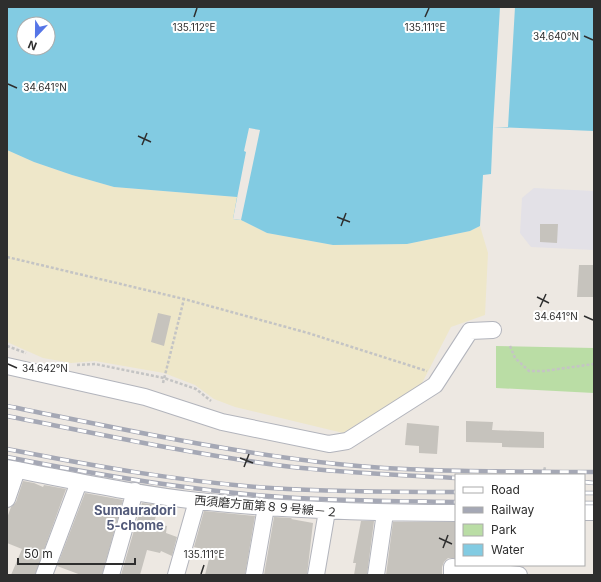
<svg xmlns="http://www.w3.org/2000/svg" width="601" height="582" font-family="Inter,'Noto Sans JP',sans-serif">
  <rect width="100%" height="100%" fill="#ede8e2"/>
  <path fill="#e3e1e7" d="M534 188 594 191V250L531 247 520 233 522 198Z"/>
  <path fill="#badda5" d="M496 346 594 348V393L496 388Z"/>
  <path fill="#eee7c9" d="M7 150 34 162 72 175 114 187 237 197 241 220 267 233 333 245 407 244 470 231 480 226 488 253 485 315 451 327 421 385 343 433 235 407 214 399 195 385 164 373 95 361 71 363 43 358 7 342Z"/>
  <path fill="#82cbe2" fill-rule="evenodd" d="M7 7H594V131L493 127 491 174 483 175 480 226 470 231 407 244 333 245 267 233 241 220 233 219 237 197 114 187 72 175 34 162 7 150ZM24 24H48V48H24Z"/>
  <path fill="#ede8e2" d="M500 7H515L508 127H493Z
    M249 128 260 130 241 220 233 219 246 152 244 151Z"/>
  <path fill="#c6c3bd" d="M540 224H558L557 243 540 242Z
    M579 265H594V297H577Z
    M158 313 171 316 164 346 151 342Z
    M466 421 493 422 492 430 544 432V448L502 447V443L466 442Z
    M407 423 439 426 437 454 419 453V446L405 445Z
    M23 481 34 483 43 487 44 485 66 489 35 575H11L22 549 7 543V518L11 507 16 502Z
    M85 493 123 500 102 575H81L57 566Z
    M142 503 159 505 154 523 167 526 166 533 177 537 172 556 161 551 160 553 147 550 140 575H121Z
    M204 511 255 516 245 575H205L211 551 194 547Z
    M274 517 292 518 291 519 313 523 307 575H264Z
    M361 521H374L367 575H354L356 563H353Z
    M393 522H456V558H448L444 562 442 567V575H386Z"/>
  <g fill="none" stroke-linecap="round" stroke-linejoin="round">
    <g stroke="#b2b4bc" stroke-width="18">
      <path id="minor" d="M7 366 145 397 222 422 329 444 347 441 435 385 470 331 493 330
        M7 468C71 480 134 494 198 501 284 510 370 513 456 513
        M7 499 17 470
        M584 512H594
        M44 575 79 482
        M111 575 135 491
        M176 575 197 501
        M254 575 266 507
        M316 575 327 511
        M376 575 385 513
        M452 575V567L519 575"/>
    </g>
    <path stroke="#c4c4c4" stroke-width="2.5" stroke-dasharray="3 2" stroke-linecap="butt" d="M7 257 184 299 308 333 427 371
      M7 346 26 353
      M510 346 515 358 529 371H544L594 364
      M77 365 95 364 164 378 196 389 211 401
      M163 383 184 299
      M543 475 545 467"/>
    <use href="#minor" stroke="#fff" stroke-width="16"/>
    <g stroke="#a5a8b5" stroke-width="4.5">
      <path id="rail" d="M7 406C117 428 226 452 337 464 422 473 509 471 594 472
        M7 416C99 434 191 454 284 466 341 473 399 475 456 478
        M7 449C94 466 182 482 271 488 333 492 394 492 456 492
        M7 457C93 474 180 489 268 496 330 501 393 501 456 502
        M584 482 594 483
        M584 493H594
        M584 503H594"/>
    </g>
    <use href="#rail" stroke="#fff" stroke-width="3" stroke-dasharray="9" stroke-linecap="butt"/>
  </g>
  <path fill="none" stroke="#2e2e2e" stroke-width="1.5" d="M194 17 197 8M425 17 429 8M584 36 593 40M8 84 17 88M138 136 151 142M142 145 147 133M337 217 350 222M341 226 346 213M537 297 549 303M540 307 546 294M584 316 593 320M8 364 17 368M240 458 253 463M244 467 249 454M439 538 452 544M443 548 448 535M201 574 204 565"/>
  <g text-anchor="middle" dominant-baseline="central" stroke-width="4" stroke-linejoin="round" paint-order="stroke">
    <g font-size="12" fill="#2e2e2e" stroke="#fff">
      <text transform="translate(266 506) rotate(5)">西須磨方面第８９号線－２</text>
    </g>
    <g font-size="13" font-weight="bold" fill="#525a7a" stroke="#fff">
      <text x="135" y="510">Sumauradori<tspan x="135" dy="15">5-chome</tspan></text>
    </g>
  </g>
  <g font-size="10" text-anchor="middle" fill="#2e2e2e" stroke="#fff" stroke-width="4" stroke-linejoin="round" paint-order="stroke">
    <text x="194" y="31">135.112°E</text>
    <text x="425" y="31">135.111°E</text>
    <text x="556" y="40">34.640°N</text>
    <text x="45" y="91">34.641°N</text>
    <text x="556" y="320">34.641°N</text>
    <text x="45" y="372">34.642°N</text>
    <text x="204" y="558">135.111°E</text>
  </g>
  <rect width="601" height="582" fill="none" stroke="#2e2e2e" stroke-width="16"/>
  <rect x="455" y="474" width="130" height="92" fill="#ffffff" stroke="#ababab"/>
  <rect x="463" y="487" width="20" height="6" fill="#ffffff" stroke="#ababab"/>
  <text x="491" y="494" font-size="12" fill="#2e2e2e">Road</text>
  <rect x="463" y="507" width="20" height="6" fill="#a5a8b5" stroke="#ababab"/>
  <text x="491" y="514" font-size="12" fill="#2e2e2e">Railway</text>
  <rect x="463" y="524" width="20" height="12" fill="#badda5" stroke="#ababab"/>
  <text x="491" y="534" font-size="12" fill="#2e2e2e">Park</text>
  <rect x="463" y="544" width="20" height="12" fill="#82cbe2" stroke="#ababab"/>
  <text x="491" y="554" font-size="12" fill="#2e2e2e">Water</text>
  <g transform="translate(36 36) rotate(202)"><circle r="19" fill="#ffffff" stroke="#ababab"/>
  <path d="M0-3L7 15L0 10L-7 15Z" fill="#5575e7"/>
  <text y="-6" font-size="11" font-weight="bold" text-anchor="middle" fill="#2e2e2e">N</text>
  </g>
  <path d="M18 558v6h117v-6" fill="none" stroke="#2e2e2e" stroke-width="2"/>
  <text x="24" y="558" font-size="12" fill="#2e2e2e" stroke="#ffffff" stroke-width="3" paint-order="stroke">50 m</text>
</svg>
